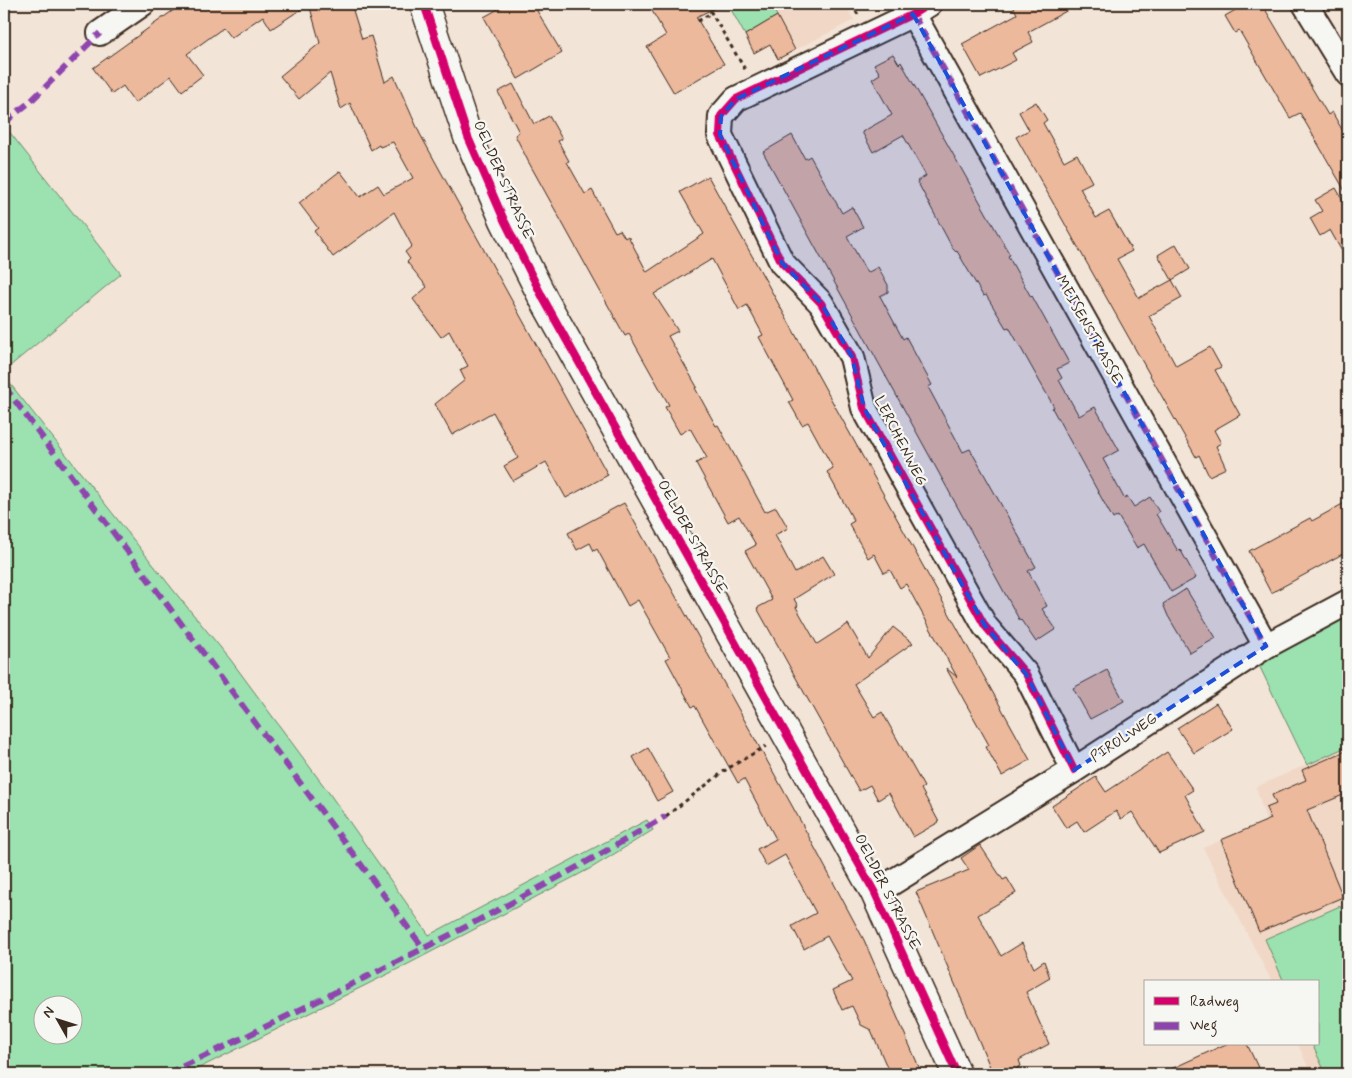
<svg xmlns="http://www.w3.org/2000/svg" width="1352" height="1078" font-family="Mynerve,sans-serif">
  <rect width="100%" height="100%" fill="#f3e4d8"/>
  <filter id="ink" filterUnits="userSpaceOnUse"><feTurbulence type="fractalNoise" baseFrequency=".02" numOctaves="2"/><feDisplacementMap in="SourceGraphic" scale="10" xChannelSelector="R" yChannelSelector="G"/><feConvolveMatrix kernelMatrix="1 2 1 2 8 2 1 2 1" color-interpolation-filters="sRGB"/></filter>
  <g filter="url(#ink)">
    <path fill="#f1d7c6" d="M792 4H845L854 20 795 50 775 12Z
      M1348 746V1074H1311L1298 1044H1318V982H1272L1203 848 1266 821 1256 787Z"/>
    <path fill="#9be2b0" stroke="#6b8667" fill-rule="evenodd" d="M728 4H791L775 12 777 16 745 35Z
      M4 125 121 274 4 371Z
      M4 376 178 596 230 659 329 793 429 935 647 820 653 830 593 867 410 963 187 1074H4ZM42 1006H72V1036H42Z
      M1348 615V746L1307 765 1257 661Z
      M1340 906 1348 925V1074H1326L1312 1044H1318V982H1284L1265 939Z"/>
    <path fill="#ecb99d" stroke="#3b2a1e" d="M182 4H351L362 39 371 36 385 82 394 76 420 134 608 475 566 498 546 462 513 481 504 466 518 458 493 412 452 435 435 404 465 380 460 370 468 366 449 331 441 337 413 299 427 287 407 262 410 259 405 252 412 246 394 212 333 257 314 231 318 228 299 203 340 171 360 197 378 185 384 194 413 178 393 142 380 147 379 145 371 150 350 103 341 109 330 73 299 99 280 76 320 43 309 4 271 29 263 16 231 38 223 28 187 54 203 75 182 91 171 76 135 103 123 86 112 94 93 68Z
      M507 4H533L562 53 518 79 484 17Z
      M648 4H723L696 17 724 64 674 93 647 47 666 35Z
      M1012 4H1079L1028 32 1033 42 1012 53 1016 60 981 78 962 44 1017 14Z
      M1246 4H1262L1328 115 1332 112 1348 140V196L1300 113 1290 118 1239 30 1235 33 1225 16Z
      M777 16 795 50 778 59 770 44 754 53 745 35Z
      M893 54 899 64 901 62 1010 255 1008 256 1031 297 1032 296 1069 363 1057 369 1062 378 1059 380 1079 416 1095 407 1119 450 1103 459 1124 498 1127 496 1134 507 1150 497 1159 512 1156 514 1178 551 1180 549 1196 578 1171 592 1144 544 1137 548 1118 516 1113 519 1052 408 1054 407 1009 327 1006 328 986 295 983 296 957 251 956 252 953 249 917 181 926 176 903 135 873 152 862 132 892 115 872 79 880 74 874 64Z
      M513 84 534 124 549 116 562 139 558 141 569 161 567 162 585 194 592 190 615 232 620 230 625 238 628 236 647 272 704 234 680 192 708 176 1030 760 1002 776 986 747 989 745 946 668 957 677 906 584 900 588 890 570 884 573 874 554 868 558 849 524 854 521 827 472 833 468 808 422 802 425 789 402 793 400 759 337 763 335 747 305 739 310 712 259 654 294 678 331 668 336 697 387 695 388 716 426 718 425 765 512 776 507 788 528 775 535 795 573 823 556 834 574 794 599 798 606 796 607 817 644 848 624 868 658 893 627 913 643 854 684 874 717 882 712 924 787 921 789 939 822 913 837 889 793 878 800 870 785 859 791 757 608 772 600 745 551 756 545 739 516 728 522 696 463 707 458 690 428 680 434 665 407 669 405 629 334 625 336 528 161 515 135 519 132 498 92Z
      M1036 102 1047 120 1043 123 1064 161 1077 154 1092 182 1080 188 1096 218 1109 211 1132 251 1117 259 1139 298 1172 280 1182 298 1149 316 1176 366 1210 347 1221 367 1215 370 1240 415 1214 430 1221 443 1216 446 1226 468 1209 476 1199 455 1196 457 1016 137 1029 130 1019 112Z
      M792 135 805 159 810 156 842 213 852 207 863 227 847 236 867 273 878 267 888 285V292L880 296 903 339 906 337 932 385 928 387 963 452 970 449 1036 567 1028 571 1047 606 1042 609 1056 629 1036 642 1021 620 1020 621 763 152Z
      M1336 188 1348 209V262L1330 230 1320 236 1310 218 1322 211 1315 200Z
      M1176 244 1190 269 1172 280 1158 255Z
      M1348 501V551L1271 593 1249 551 1310 518 1312 521Z
      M624 503 801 822 864 940 922 1074H890L871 1030 861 1025 852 1006 842 1010 833 990 852 981 827 936 804 949 792 926 816 913 785 855 766 866 757 849 776 839 744 779 738 783 695 706 692 707 666 659 670 657 638 600 628 606 597 549 594 551 590 543 577 550 568 533Z
      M1186 589 1216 638 1190 653 1168 616 1163 604Z
      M1107 670 1124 701 1090 719 1073 688Z
      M1216 703 1233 729 1194 753 1177 728Z
      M648 748 673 792 657 801 633 757Z
      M1348 750V793L1307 810 1343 897 1259 932 1221 840 1271 819 1266 808 1276 804 1272 795 1306 780 1302 770Z
      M1167 752 1193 790 1185 795 1205 832 1159 853 1132 812 1121 819 1116 811 1084 832 1077 821 1066 828 1052 806 1096 777 1106 792Z
      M980 845 1003 880 1007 878 1016 893 978 915 1001 956 1022 943 1034 968 1044 961 1050 978 1026 992 1049 1044 1019 1060 1021 1066 1017 1068 1019 1074H993L916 892 969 870 961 858Z
      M1226 1044H1247L1261 1074H1160Z"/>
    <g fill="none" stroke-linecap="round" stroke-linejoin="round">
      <g stroke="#3b2a1e" stroke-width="28">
        <path id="minor" d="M929 4 913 14 736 99 721 116 720 135 782 263 821 303 852 357 864 408 985 626 1026 674 1074 770
          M1305 4 1348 74
          M913 14 1266 646
          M100 33 142 4
          M875 893 1074 770 1266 646 1348 602"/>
      </g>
      <g stroke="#3b2a1e" stroke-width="31">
        <path id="tertiary" d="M424 4 468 137 504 220 543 298 875 893 957 1074"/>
      </g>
      <path stroke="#3b2a1e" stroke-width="3" stroke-dasharray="4 4" stroke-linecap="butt" d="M706 4 746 71
        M852 4 858 15
        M698 21 711 13
        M666 816 727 769 766 746"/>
      <use href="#minor" stroke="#f6f6f2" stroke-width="24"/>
      <use href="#tertiary" stroke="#f6f6f2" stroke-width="28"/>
      <path stroke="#8e44ad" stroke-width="6" stroke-dasharray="12 6" stroke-linecap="butt" d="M913 14 1266 646
        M4 123 31 101 100 33
        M4 386 424 949
        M166 1074C230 1045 293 1013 356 982 462 930 565 876 666 816"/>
      <g stroke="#f6f6f2" stroke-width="11">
        <path id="cycleway" d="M424 4 468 137 504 220 543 298 875 893 957 1074
          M929 4 913 14 736 99 721 116 720 135 782 263 821 303 852 357 864 408 985 626 1026 674 1074 770"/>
      </g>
      <use href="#cycleway" stroke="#d6006c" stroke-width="8"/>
    </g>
  </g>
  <path fill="#1d4ed8" fill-opacity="0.2" stroke="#1d4ed8" stroke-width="4" stroke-dasharray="10 6" stroke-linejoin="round" d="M913 14 1266 646 1074 770 1026 674 985 626 864 408 852 357 821 303 782 263 720 135 721 116 736 99Z"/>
  <g text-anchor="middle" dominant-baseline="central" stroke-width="4.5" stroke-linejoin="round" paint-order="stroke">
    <g font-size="15" fill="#3b2a1e" stroke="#f6f6f2">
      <text transform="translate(503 180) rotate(66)">OELDER STRASSE</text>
      <text transform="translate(1089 330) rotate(61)">MEISENSTRASSE</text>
      <text transform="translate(900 441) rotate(63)">LERCHENWEG</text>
      <text transform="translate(692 537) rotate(61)">OELDER STRASSE</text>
      <text transform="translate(1124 738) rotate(-33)">PIROLWEG</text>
      <text transform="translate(887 892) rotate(63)">OELDER STRASSE</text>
    </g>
  </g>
  <rect width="1352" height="1078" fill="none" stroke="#f6f6f2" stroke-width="20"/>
  <rect x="10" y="10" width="1332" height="1058" fill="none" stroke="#3b2a1e" stroke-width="2" filter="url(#ink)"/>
  <rect x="1144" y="980" width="175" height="65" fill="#f6f6f2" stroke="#aba49d"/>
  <rect x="1154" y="997" width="25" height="8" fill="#d6006c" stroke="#aba49d"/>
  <text x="1190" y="1006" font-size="15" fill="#3b2a1e">Radweg</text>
  <rect x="1154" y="1022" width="25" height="8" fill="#8e44ad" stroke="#aba49d"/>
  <text x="1190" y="1030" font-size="15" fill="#3b2a1e">Weg</text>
  <g transform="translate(58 1020) rotate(309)"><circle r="24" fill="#f6f6f2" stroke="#aba49d"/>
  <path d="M0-4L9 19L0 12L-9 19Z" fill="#3b2a1e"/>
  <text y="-8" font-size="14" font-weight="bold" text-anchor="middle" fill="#3b2a1e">N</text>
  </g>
</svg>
